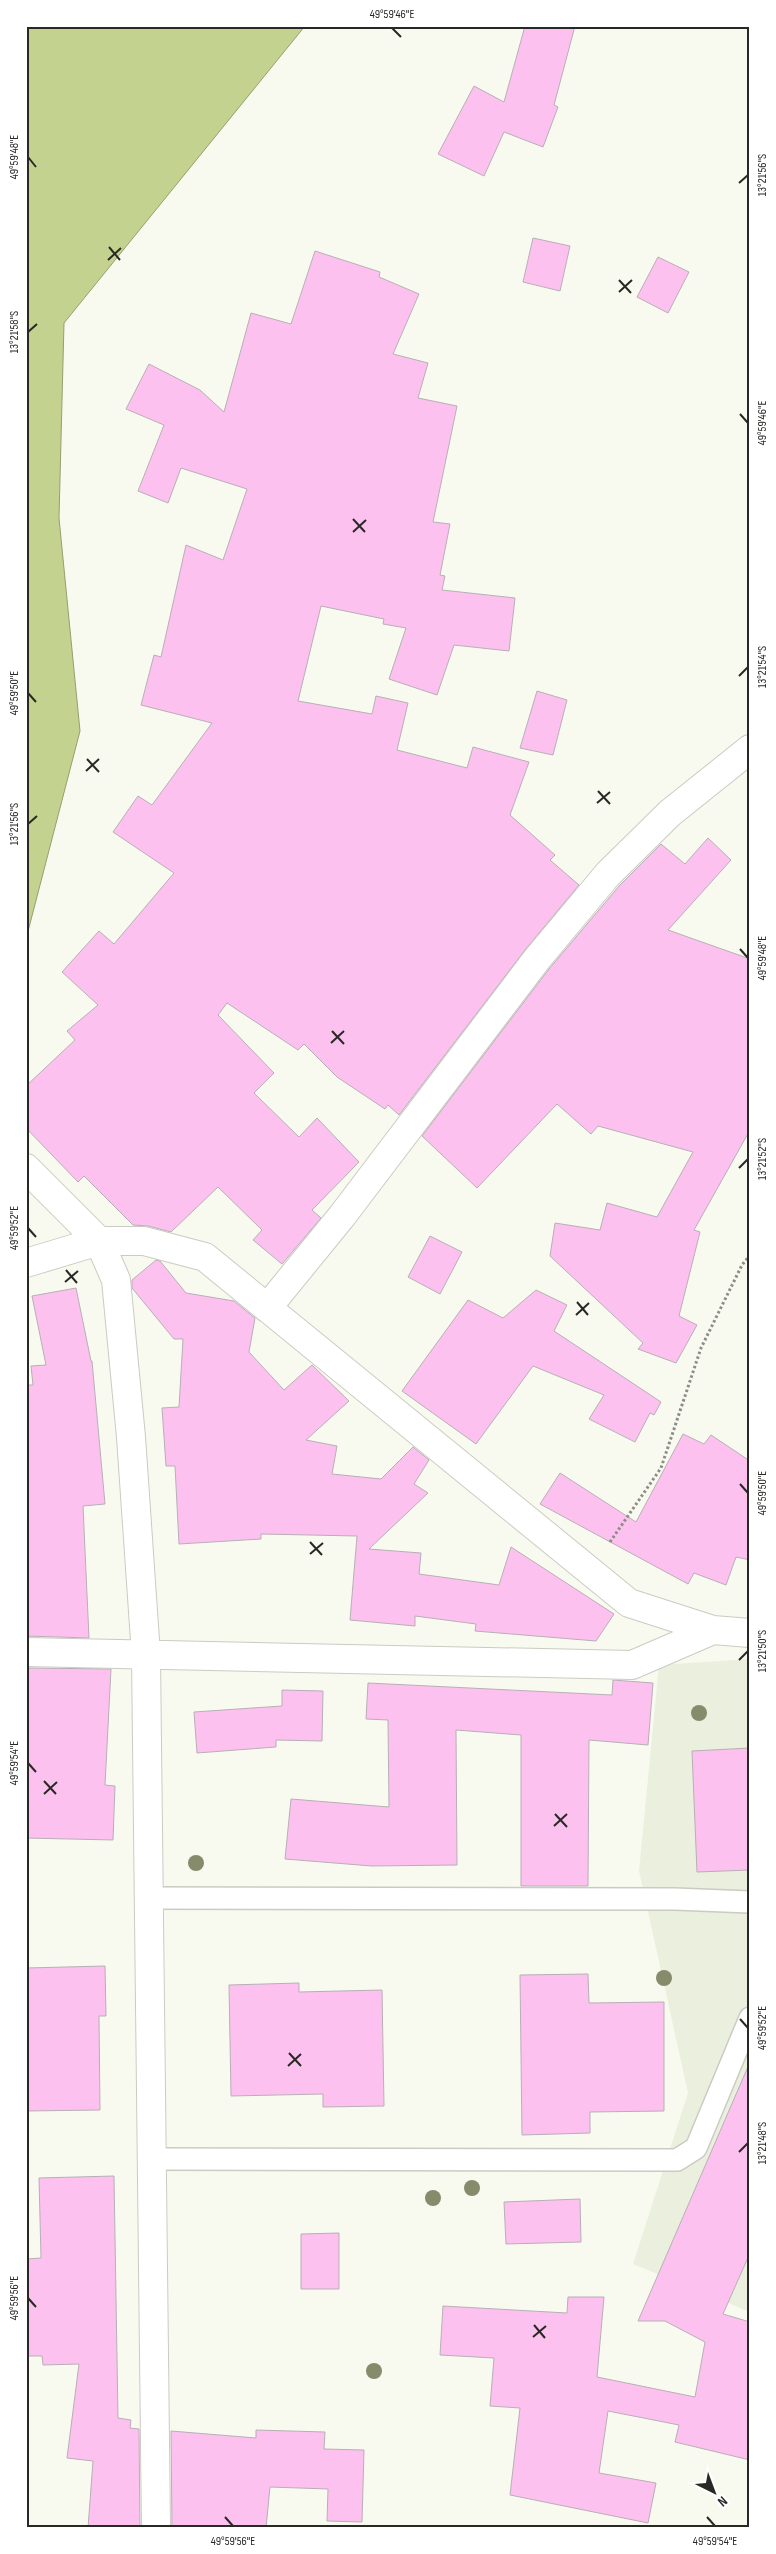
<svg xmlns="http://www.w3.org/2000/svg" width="776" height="2554" font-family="'Sofia Sans Condensed',sans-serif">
  <rect width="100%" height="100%" fill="#f8faf0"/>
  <path fill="#ebefde" d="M750 1659V2312L633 2264 688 2093 639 1871 659 1665Z"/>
  <path fill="#c4d28f" stroke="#959f6f" d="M26 26H305L64 323 59 518 80 731 26 939Z"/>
  <path fill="#fcc1ef" stroke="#b8afb6" d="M525 26H575L554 105 558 107 543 147 504 132 484 176 438 154 474 86 504 102Z
    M533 238 570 246 560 291 523 282Z
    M315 251 380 272 379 277 419 294 393 354 428 363 418 398 457 406 433 522 450 524 440 575 445 576 442 590 515 598 509 651 454 645 437 695 389 679 406 628 383 624 384 619 321 606 298 701 372 714 376 696 408 703 397 750 467 768 473 747 529 762 510 815 555 855 550 860 579 885 525 950 399 1115 388 1105 385 1109 337 1077 304 1044 298 1050 227 1003 218 1015 274 1073 254 1093 299 1137 317 1118 359 1162 312 1210 321 1218 282 1264 253 1240 262 1230 218 1187 171 1232 148 1226 133 1225 84 1176 78 1182 26 1128V1086L75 1040 67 1031 98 1005 62 972 99 931 114 944 174 873 113 832 138 796 152 805 212 723 141 705 154 655 161 657 186 545 223 560 247 489 181 468 168 503 138 491 164 425 126 409 149 364 200 390 224 412 251 313 291 324Z
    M658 257 689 272 668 313 637 297Z
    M537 691 567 700 553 755 520 748Z
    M708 838 731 860 668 930 750 959V1130L694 1230 700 1232 679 1316 697 1325 676 1363 638 1349 643 1343 550 1256 555 1223 600 1230 607 1203 657 1217 693 1152 598 1126 591 1134 557 1104 477 1188 422 1136 549 969 620 885 661 844 685 864Z
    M430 1236 462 1252 440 1294 408 1277Z
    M156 1260 160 1261 186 1293 234 1301 255 1318 249 1352 284 1390 312 1365 349 1401 306 1440 337 1446 332 1474 381 1479 413 1447 429 1460 414 1484 428 1493 369 1549 421 1553 419 1574 499 1585 511 1547 614 1614 596 1641 475 1631 476 1624 415 1616V1626L350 1620 357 1536 261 1534V1539L179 1544 175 1466H166L162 1408 179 1407 183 1339H174L132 1288V1280Z
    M76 1288 91 1361H92L105 1504 83 1506 89 1638 26 1636V1385H33L31 1366 46 1365 32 1296Z
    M536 1290 567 1305 554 1331 661 1402 654 1415 650 1413 635 1442 589 1419 604 1395 533 1366 476 1444 402 1391 468 1300 503 1318Z
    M683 1434 704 1444 711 1435 750 1461V1560L736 1557 726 1585 694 1573 688 1584 540 1504 560 1473 636 1522Z
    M26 1668 111 1669 105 1785 115 1786 113 1840 26 1838Z
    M613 1680 653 1683 648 1745 589 1740 588 1886H521V1735L456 1730 457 1865 372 1866 285 1859 291 1799 389 1807 388 1720 366 1719 368 1683 612 1695Z
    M282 1690 323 1691 322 1741 276 1740V1747L197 1753 194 1712 282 1706Z
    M750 1748V1870L697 1872 692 1751Z
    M105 1966 106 2016H99L100 2110 26 2111V1968Z
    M588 1974 589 2003 664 2002V2111L590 2112V2133L522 2135 520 1975Z
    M299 1983V1992L382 1990 384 2106 323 2107V2094L231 2096 229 1985Z
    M750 2062V2253L723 2314 750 2322V2460L675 2442 679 2425 608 2411 599 2473 656 2483 648 2523 510 2495 520 2408 490 2406 494 2358 440 2355 443 2306 567 2313 568 2297H604L597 2377 695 2397 705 2342 665 2321H638Z
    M114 2176 118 2418 131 2420 130 2428 139 2429 140 2528H88L93 2461 67 2458 79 2364 43 2365 42 2356H26V2259L41 2258 39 2178Z
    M580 2199 581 2242 506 2244 504 2202Z
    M339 2233V2289H301V2234Z
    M256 2430 325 2432 324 2449 364 2450 362 2522 327 2521 328 2489 270 2487 266 2528H172L171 2431 256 2438Z"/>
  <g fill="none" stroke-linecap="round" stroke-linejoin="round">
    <g stroke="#caccc2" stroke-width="24">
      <path id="lane" d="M149 1898 675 1899 750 1902
        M152 2159 677 2160 696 2148 750 2018"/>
    </g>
    <g stroke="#caccc2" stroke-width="30">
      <path id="street" d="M26 1263 99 1241H144L205 1257 629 1603 713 1630
        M267 1308 342 1216 537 959 608 874 670 813 750 749
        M26 1652 632 1665 713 1630 750 1633"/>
    </g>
    <g stroke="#caccc2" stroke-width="30">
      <path id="secondary" d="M26 1168 99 1241 116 1280 131 1437 146 1655 156 2528"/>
    </g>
    <path stroke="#8b8d86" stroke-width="3" stroke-dasharray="2.5 2.5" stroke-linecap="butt" d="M610 1542 661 1468 701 1348 742 1265 750 1255"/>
    <use href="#lane" stroke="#fff" stroke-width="21"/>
    <use href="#street" stroke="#fff" stroke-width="28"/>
    <use href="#secondary" stroke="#fff" stroke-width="28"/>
  </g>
  <g fill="#868b6c">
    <circle cx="699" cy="1713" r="8"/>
    <circle cx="196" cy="1863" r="8"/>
    <circle cx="664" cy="1978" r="8"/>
    <circle cx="472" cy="2188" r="8"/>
    <circle cx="433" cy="2198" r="8"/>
    <circle cx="374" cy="2371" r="8"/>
  </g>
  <path fill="none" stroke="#282925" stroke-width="2" d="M392 28 401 37M28 157 36 167M739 183 748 175M109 247 120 260M108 260 121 248M619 280 631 293M619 292 632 280M28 332 37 324M740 414 748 423M353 519 365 532M353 532 366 520M739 676 748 667M28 693 36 702M87 759 99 772M86 771 99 759M598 791 610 804M597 803 610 792M28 824 37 816M740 949 748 958M332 1031 344 1044M331 1043 344 1031M739 1168 748 1159M28 1228 36 1237M66 1270 77 1283M65 1282 78 1271M577 1302 588 1315M576 1315 589 1303M740 1484 748 1493M310 1542 322 1555M310 1554 323 1543M739 1660 748 1651M28 1763 36 1772M44 1781 56 1794M44 1794 57 1782M555 1814 567 1827M554 1826 567 1814M740 2019 748 2028M289 2053 301 2066M288 2066 301 2054M739 2152 748 2143M28 2298 36 2307M534 2325 545 2338M533 2337 546 2326M225 2517 233 2526M707 2517 715 2526"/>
  <rect width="776" height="2554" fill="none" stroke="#ffffff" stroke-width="55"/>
  <g transform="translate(714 2492) rotate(138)" stroke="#ffffff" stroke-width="4" paint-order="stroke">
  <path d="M0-4L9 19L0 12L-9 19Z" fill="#282925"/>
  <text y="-8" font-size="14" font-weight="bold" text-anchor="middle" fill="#282925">N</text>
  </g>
  <rect x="28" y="28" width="720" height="2498" fill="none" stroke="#282925" stroke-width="2"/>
  <g font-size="12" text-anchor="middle" fill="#282925">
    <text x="392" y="18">49°59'46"E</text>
    <text transform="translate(14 157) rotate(-90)" y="4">49°59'48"E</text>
    <text transform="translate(762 175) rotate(-90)" y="4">13°21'56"S</text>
    <text transform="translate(14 332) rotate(-90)" y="4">13°21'58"S</text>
    <text transform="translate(762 423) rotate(-90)" y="4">49°59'46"E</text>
    <text transform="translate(762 667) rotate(-90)" y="4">13°21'54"S</text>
    <text transform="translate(14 693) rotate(-90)" y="4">49°59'50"E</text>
    <text transform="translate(14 824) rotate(-90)" y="4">13°21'56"S</text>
    <text transform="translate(762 958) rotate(-90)" y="4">49°59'48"E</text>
    <text transform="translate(762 1159) rotate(-90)" y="4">13°21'52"S</text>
    <text transform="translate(14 1228) rotate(-90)" y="4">49°59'52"E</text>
    <text transform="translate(762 1493) rotate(-90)" y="4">49°59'50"E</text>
    <text transform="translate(762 1651) rotate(-90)" y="4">13°21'50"S</text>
    <text transform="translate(14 1763) rotate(-90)" y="4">49°59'54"E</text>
    <text transform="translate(762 2028) rotate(-90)" y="4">49°59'52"E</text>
    <text transform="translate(762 2143) rotate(-90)" y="4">13°21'48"S</text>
    <text transform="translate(14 2298) rotate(-90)" y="4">49°59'56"E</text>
    <text x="233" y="2545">49°59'56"E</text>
    <text x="715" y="2545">49°59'54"E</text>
  </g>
</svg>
